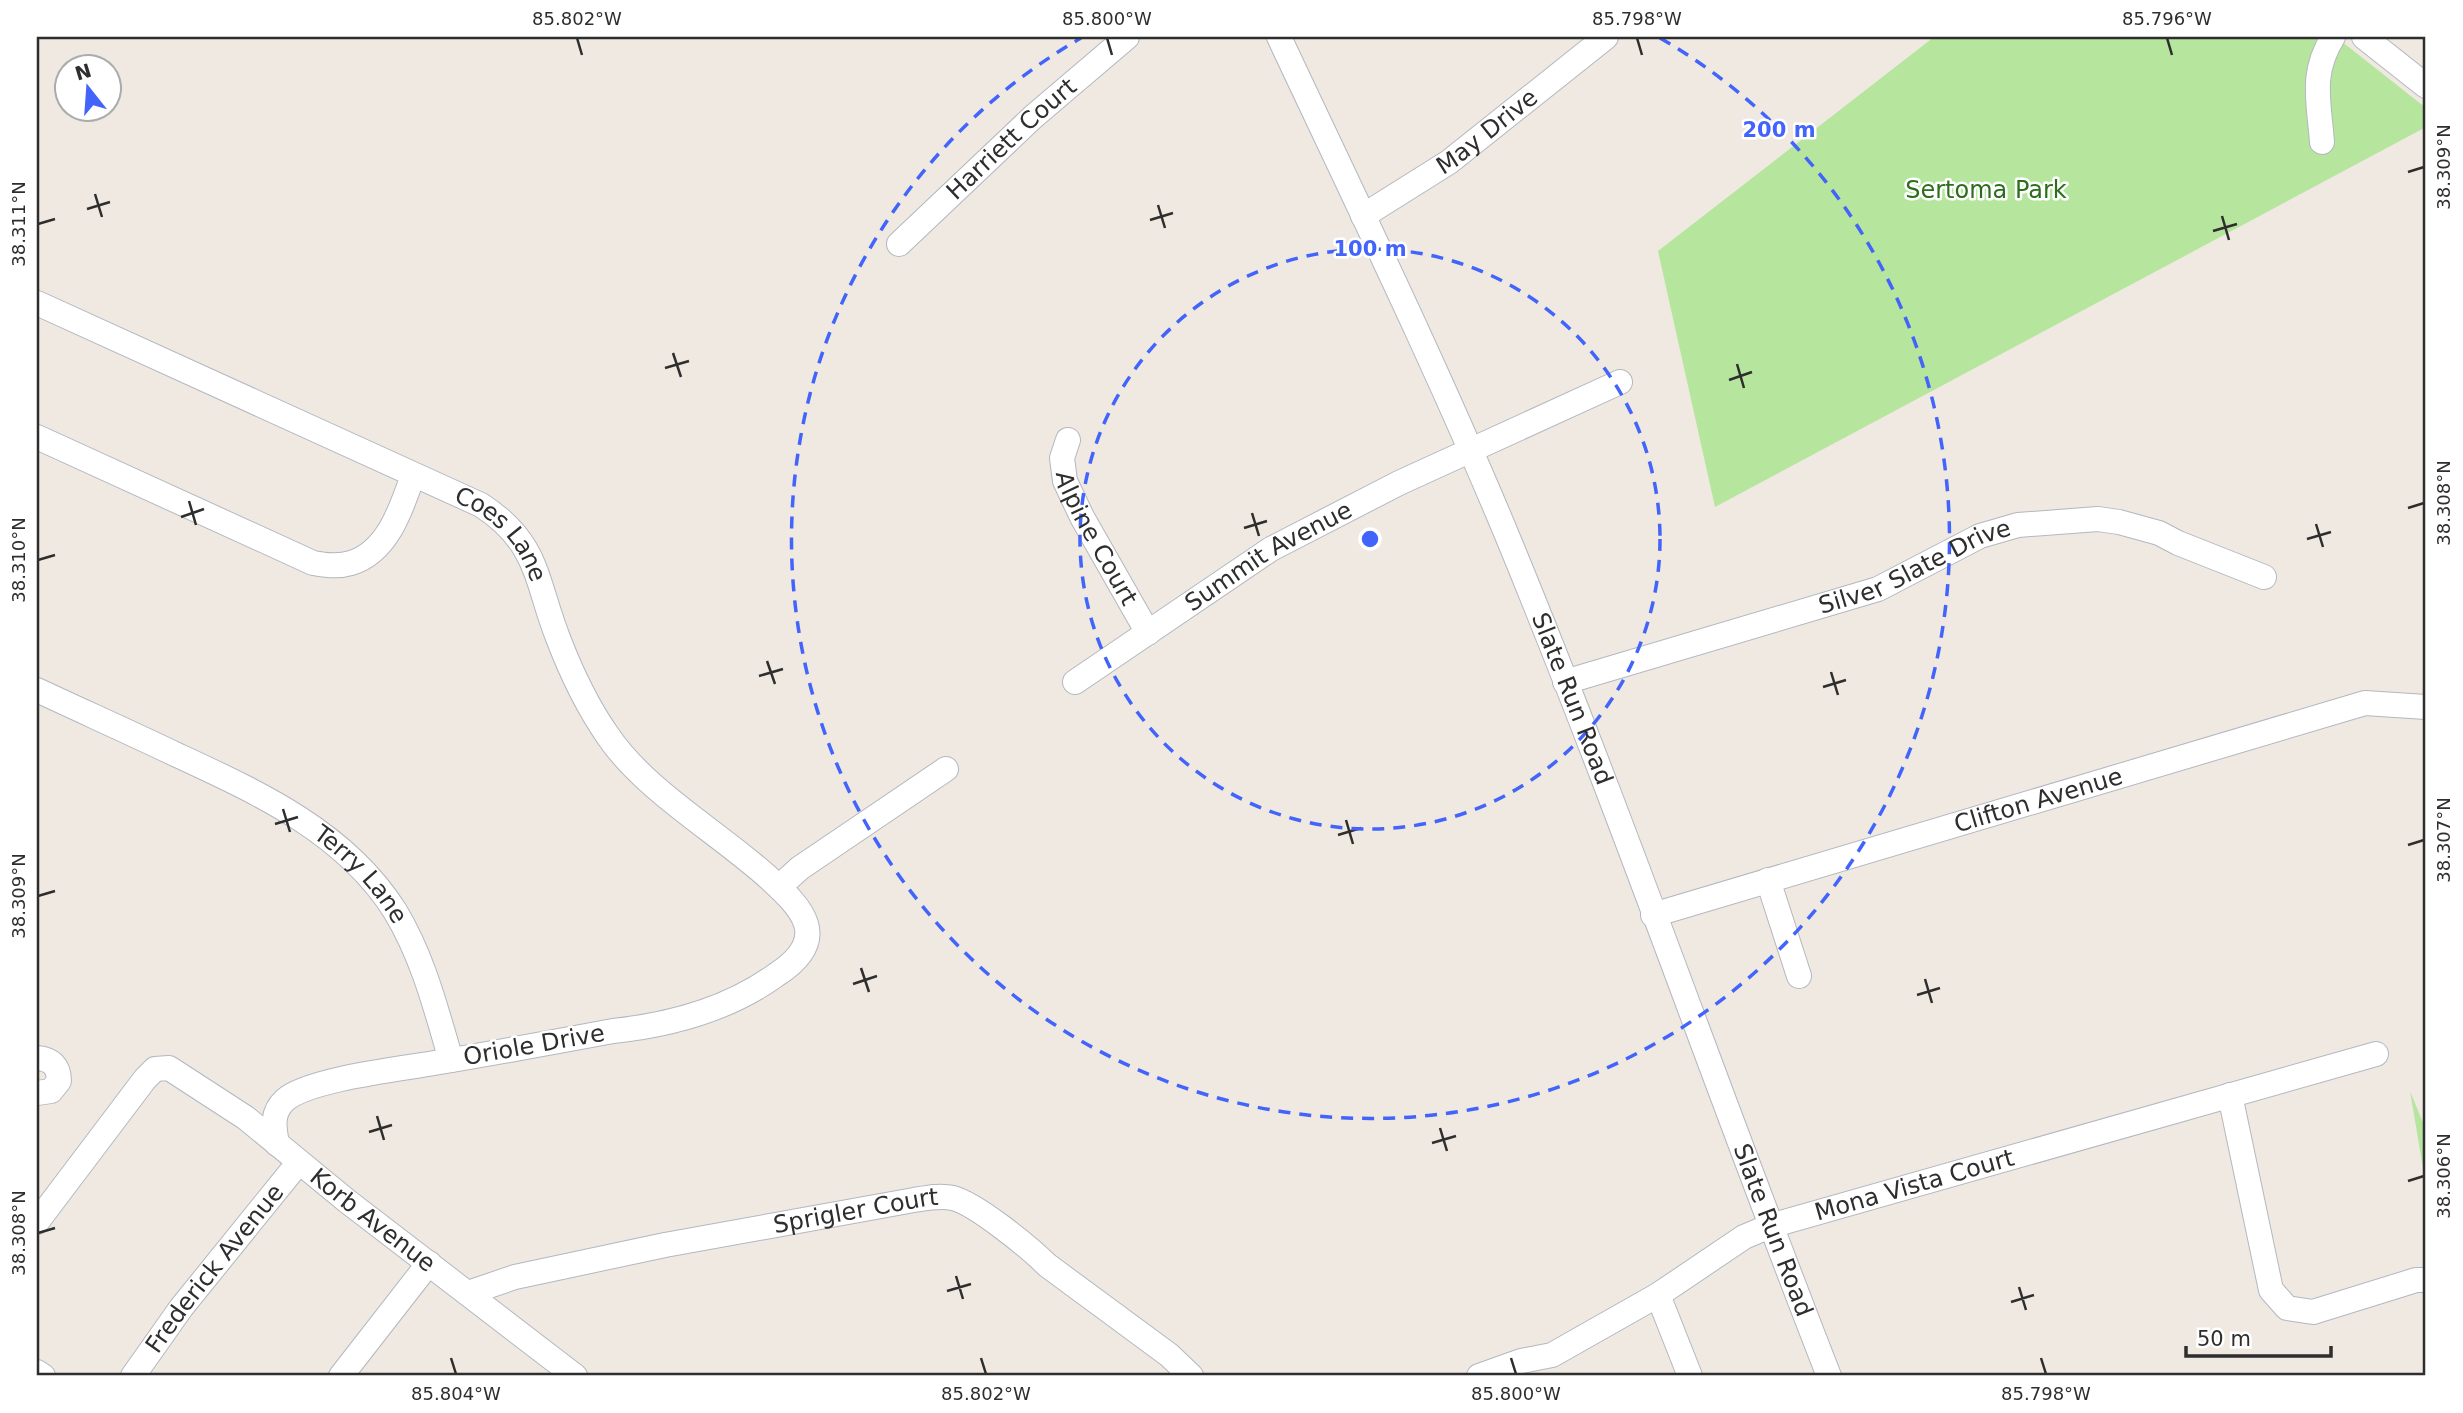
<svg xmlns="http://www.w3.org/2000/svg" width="2463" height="1413" font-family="'DejaVu Sans',sans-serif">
  <rect width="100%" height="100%" fill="#efe9e1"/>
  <path fill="#b6e59e" d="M1934 37H2336L2426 108V127L1715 507 1658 251Z
    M2410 1091 2426 1130V1186Z"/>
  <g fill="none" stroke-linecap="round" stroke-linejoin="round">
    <g stroke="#b4b7c1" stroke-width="26">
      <g id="minor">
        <path id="s1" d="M1279 37C1356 201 1436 365 1506 533 1621 811 1719 1096 1829 1376"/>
        <path d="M2364 37 2426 86"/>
        <path d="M2322 142C2319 101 2310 74 2333 37"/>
        <path id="s2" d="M1363 216 1449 162 1606 37"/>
        <path id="s3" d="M899 244 1033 117 1127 37"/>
        <path id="s4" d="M37 303 481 505C539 543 535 579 558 638 571 672 587 706 608 736 645 791 721 834 770 879 783 891 801 907 806 924 813 947 793 964 776 975 729 1009 670 1025 613 1031 554 1042 494 1053 434 1063 401 1069 309 1079 285 1100 271 1113 274 1127 277 1144"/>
        <path d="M37 437 313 563C325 565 338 567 351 563 388 552 402 507 413 475"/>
        <path id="s5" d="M1068 440 1062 458 1065 481 1082 517 1148 633"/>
        <path id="s6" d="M1075 682 1271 549 1399 483 1620 382"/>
        <path id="s7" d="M1565 682 1878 589 1980 536 2018 525 2098 519 2119 522 2159 533 2178 543 2264 577"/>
        <path id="s8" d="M37 690C84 712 131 733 177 755 259 793 345 832 395 911 423 957 436 1009 451 1060"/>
        <path d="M1768 880 1799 976"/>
        <path d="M779 887 800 868 946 769"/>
        <path id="s9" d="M1653 915 2365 703 2426 707"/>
        <path d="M37 1058C51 1059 59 1066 59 1081L51 1091 37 1093"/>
        <path d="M2230 1095 2271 1290 2287 1308 2313 1312 2416 1280H2426"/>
        <path id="s10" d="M37 1222 145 1079 155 1069 169 1068 246 1118 347 1201 575 1376"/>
        <path id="s11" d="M468 1293 515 1277 665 1245 914 1200C926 1198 940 1195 953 1198 976 1204 1029 1247 1047 1265L1169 1355 1191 1376"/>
        <path d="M1658 1295 1690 1376"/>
        <path d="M37 1372 43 1376"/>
        <path id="s12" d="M133 1376 181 1308 299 1162"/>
        <path d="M341 1376 429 1263"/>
        <path id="s13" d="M1479 1376 1521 1361 1552 1355 1658 1295 1744 1237 1770 1226 2376 1054"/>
      </g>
    </g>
    <use href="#minor" stroke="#fff" stroke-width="24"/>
  </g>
  <path fill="none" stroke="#2e2e2e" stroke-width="2.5" d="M577 38 582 55M1107 38 1112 55M1637 38 1642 55M2167 38 2172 55M2408 172 2424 167M95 194 102 217M1158 205 1165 228M87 209 110 202M2222 216 2229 240M1150 220 1173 213M38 224 55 219M2213 231 2237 224M673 353 681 377M1737 364 1744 388M665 368 689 361M1729 380 1752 372M189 501 196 525M2408 508 2424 503M1252 513 1259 536M181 517 204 509M2316 524 2323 547M1244 528 1267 521M2307 539 2331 532M38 560 55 555M767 661 775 684M1831 672 1838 695M759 676 783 669M1823 687 1846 680M283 809 290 832M1346 820 1353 844M275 824 298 817M1338 835 1361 828M2408 845 2424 840M38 896 55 891M861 968 869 992M1925 979 1932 1003M853 984 877 976M1917 995 1940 988M377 1116 384 1140M1440 1128 1447 1151M369 1132 392 1125M1432 1143 1456 1136M2408 1181 2424 1176M38 1233 55 1228M956 1276 963 1299M2019 1287 2026 1310M947 1291 971 1284M2011 1302 2034 1295M451 1358 456 1374M981 1358 986 1374M1511 1358 1516 1374M2041 1358 2046 1374"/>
  <g fill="none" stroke="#4264fb" stroke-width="3.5" stroke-dasharray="12 9">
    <circle cx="1370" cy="539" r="290"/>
    <path d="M1660 38A579 579 0 1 1 1081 38"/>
  </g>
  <g text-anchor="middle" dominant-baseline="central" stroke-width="5" stroke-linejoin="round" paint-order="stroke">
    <g font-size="24" fill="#2e2e2e" stroke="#fff">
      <text stroke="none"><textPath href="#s2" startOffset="150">May Drive</textPath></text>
      <text stroke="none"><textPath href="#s3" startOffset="154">Harriett Court</textPath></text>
      <text stroke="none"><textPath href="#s5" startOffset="107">Alpine Court</textPath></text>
      <text stroke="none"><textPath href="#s4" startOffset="523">Coes Lane</textPath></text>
      <text stroke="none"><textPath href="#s6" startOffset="231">Summit Avenue</textPath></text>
      <text stroke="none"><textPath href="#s7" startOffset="369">Silver Slate Drive</textPath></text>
      <text stroke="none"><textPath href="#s1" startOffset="724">Slate Run Road</textPath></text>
      <text stroke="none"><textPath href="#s9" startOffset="402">Clifton Avenue</textPath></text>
      <text stroke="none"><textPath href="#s8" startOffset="376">Terry Lane</textPath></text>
      <text transform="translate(534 1045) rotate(-10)">Oriole Drive</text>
      <text stroke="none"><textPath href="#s13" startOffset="480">Mona Vista Court</textPath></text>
      <text stroke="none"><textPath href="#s11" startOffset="397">Sprigler Court</textPath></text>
      <text stroke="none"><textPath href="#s10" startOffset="462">Korb Avenue</textPath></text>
      <text stroke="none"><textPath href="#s1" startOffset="1292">Slate Run Road</textPath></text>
      <text stroke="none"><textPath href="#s12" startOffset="135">Frederick Avenue</textPath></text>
    </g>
    <g font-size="24" fill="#2c6e1b" stroke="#fff">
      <text x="1986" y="190">Sertoma Park</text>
    </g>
  </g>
  <circle cx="1370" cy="539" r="10" fill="#4264fb" stroke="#fff" stroke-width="3.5"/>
  <g font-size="21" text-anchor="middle" font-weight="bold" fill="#4264fb" stroke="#fff" stroke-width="5" stroke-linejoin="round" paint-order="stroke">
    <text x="1779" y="137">200 m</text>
    <text x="1370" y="256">100 m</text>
  </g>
  <rect width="2463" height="1413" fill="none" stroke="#ffffff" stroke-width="77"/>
  <g transform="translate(88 88) rotate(343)"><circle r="33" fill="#ffffff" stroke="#ababab" stroke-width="2"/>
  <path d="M0-5L12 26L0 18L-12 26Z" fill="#4264fb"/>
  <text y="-10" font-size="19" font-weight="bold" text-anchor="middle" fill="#2e2e2e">N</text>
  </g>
  <path d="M2186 1346v10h145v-10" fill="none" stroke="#2e2e2e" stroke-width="3.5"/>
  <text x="2197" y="1346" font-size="21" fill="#2e2e2e" stroke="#ffffff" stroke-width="5" paint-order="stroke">50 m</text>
  <rect x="38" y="38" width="2386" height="1336" fill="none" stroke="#2e2e2e" stroke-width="2.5"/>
  <g font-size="18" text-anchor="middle" fill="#2e2e2e">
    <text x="577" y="25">85.802°W</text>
    <text x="1107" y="25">85.800°W</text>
    <text x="1637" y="25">85.798°W</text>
    <text x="2167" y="25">85.796°W</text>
    <text transform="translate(2444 167) rotate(-90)" y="6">38.309°N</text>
    <text transform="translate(19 224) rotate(-90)" y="6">38.311°N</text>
    <text transform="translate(2444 503) rotate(-90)" y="6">38.308°N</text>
    <text transform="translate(19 560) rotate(-90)" y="6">38.310°N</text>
    <text transform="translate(2444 840) rotate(-90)" y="6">38.307°N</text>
    <text transform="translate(19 896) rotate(-90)" y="6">38.309°N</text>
    <text transform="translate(2444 1176) rotate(-90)" y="6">38.306°N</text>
    <text transform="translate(19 1233) rotate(-90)" y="6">38.308°N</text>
    <text x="456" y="1400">85.804°W</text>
    <text x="986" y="1400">85.802°W</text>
    <text x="1516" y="1400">85.800°W</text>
    <text x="2046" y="1400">85.798°W</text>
  </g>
</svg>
